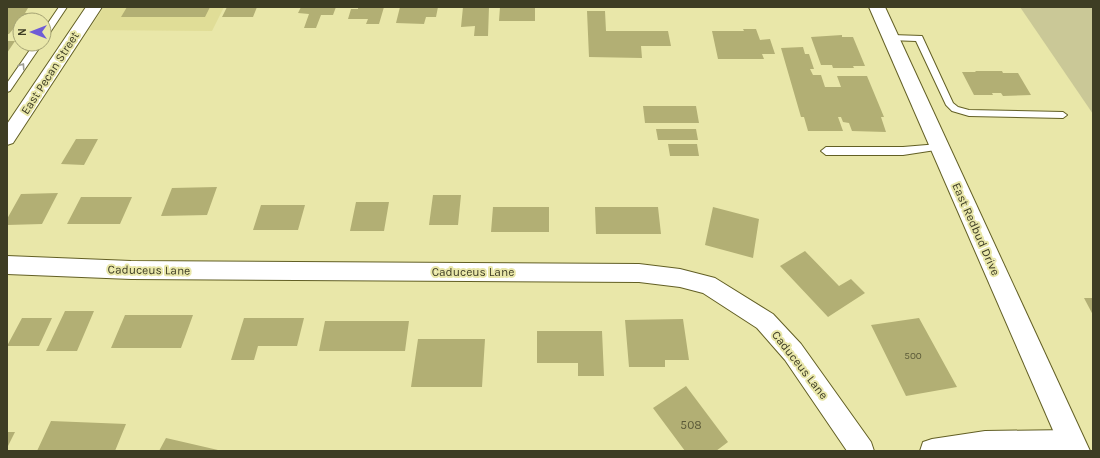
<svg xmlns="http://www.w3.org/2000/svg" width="1100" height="458" font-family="Karla,sans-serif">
  <rect width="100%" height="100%" fill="#e9e7a9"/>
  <path fill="#e0dd97" d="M104 7H224L212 31 89 30Z"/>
  <path fill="#cac897" d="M1020 7H1093V114Z"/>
  <path fill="#b2af74" d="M127 7H210L205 17H121Z
    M227 7H257L253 17H222Z
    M301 7H336L333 15H321L316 28H304L309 14 298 13Z
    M358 7H384L379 24H366L368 19H348L351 9H358Z
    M400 7H438L436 17H426L424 24 396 23Z
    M463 7H489L488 36H474L475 26 461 27Z
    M500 7H535V21H499Z
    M7 8H28L25 13H35L30 20H20V28H14L9 34H7Z
    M587 11H605L606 31H668L671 46H641L642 58 589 57Z
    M743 29H756L760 40 770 39 775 54H762L764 59H718L712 31H744Z
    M842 35V37H853L865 66H853L854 68H833L832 65H821L811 37Z
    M7 41H15L7 53Z
    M803 47 805 54H809L814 69H810L813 75H821L825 87H841L837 76H867L884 117H881L886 132 852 131 849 123 843 122 841 117H838L843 131H808L804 117H801L781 48Z
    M975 71H1002L1003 73H1018L1031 95 1003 96 1001 93H992L993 95H974L962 72H976Z
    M643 106H696L699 123H645Z
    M656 129H696L698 140H658Z
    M76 139H98L84 165 61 164Z
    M668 144H697L699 156H670Z
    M217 187 207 215 161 216 172 188Z
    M58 193 42 224 7 225V219L21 194Z
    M433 195H461L458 225H429Z
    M81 197H132L120 224H67Z
    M356 202H389L384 231H350Z
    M261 205H305L298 230H253Z
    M493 207H549V232H491Z
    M595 207H658L661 234H596Z
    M713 207 759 219 753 258 705 245Z
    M805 251 839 286 851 279 865 293 828 317 780 266Z
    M1084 298H1093V315Z
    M65 311H94L77 351H46Z
    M125 315H193L181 348H111Z
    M22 318H52L39 346H7Z
    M244 318H304L297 346H258L254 360H231Z
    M919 318 957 387 906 396 871 325Z
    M683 319 689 360H665V367H629L625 320Z
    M325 321H409L405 351H319Z
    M537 331H602L604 376H578V363H537Z
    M418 339H485L482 387H411Z
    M686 386 728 442 716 451H685L653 408Z
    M51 421 126 424 115 451H37Z
    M7 432H15L7 448Z
    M166 438 218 450 217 451H159Z"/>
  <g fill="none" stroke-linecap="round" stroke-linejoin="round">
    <g stroke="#625f24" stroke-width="2">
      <path id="lane" d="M59 7H67L47 37 44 38V29Z
        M892 35 922 36 953 103 958 107 969 110 1063 112 1067 115 1063 118 969 116 952 111 946 105 916 41 889 40V36Z
        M34 44H42L10 91 7 92V83Z
        M939 144 944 147 942 149 903 155H826L821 151 826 147H903Z"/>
    </g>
    <g stroke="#625f24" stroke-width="2">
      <path id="street" d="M86 7H102L13 143 7 145V124Z
        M7 256 131 261 639 264 680 269 715 278 773 314 801 344 871 442 874 451H847L785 360 757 328 703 293 680 287 639 282 131 279 7 274Z
        M1072 430 1081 433 1084 442 1080 451H920L923 442 932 439 985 431Z"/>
    </g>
    <g stroke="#625f24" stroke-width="2">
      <path id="secondary" d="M869 7H885L1090 451H1062Z"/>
    </g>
    <use href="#lane" fill="#fff" fill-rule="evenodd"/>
    <use href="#street" fill="#fff" fill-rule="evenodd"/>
    <use href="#secondary" fill="#fff" fill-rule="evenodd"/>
  </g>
  <defs><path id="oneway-chevron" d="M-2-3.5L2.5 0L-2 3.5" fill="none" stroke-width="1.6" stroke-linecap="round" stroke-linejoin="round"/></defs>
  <use stroke="#9e9e92" href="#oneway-chevron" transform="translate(22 66) rotate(-56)"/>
  <g text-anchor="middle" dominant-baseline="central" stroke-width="4" stroke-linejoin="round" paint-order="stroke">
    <g font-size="10" fill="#5b5a38">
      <text x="913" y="356">500</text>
    </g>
    <g font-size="12" fill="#3e3d24" stroke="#e9e7a9">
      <text transform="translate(50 73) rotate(-57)">East Pecan Street</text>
      <text transform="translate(976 229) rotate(66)">East Redbud Drive</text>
      <text transform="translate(149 270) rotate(1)">Caduceus Lane</text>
      <text x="473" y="272">Caduceus Lane</text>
      <text transform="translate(800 365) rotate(52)">Caduceus Lane</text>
    </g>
    <g font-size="12" fill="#5b5a38">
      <text x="691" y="425">508</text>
    </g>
  </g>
  <rect width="1100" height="458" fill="none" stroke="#3e3d24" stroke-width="16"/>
  <g transform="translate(32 32) rotate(270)"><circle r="19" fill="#e9e7a9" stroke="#a5a374"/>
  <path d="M0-3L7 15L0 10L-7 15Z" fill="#6f5cd6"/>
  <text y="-6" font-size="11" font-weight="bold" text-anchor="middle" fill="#3e3d24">N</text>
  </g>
</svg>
